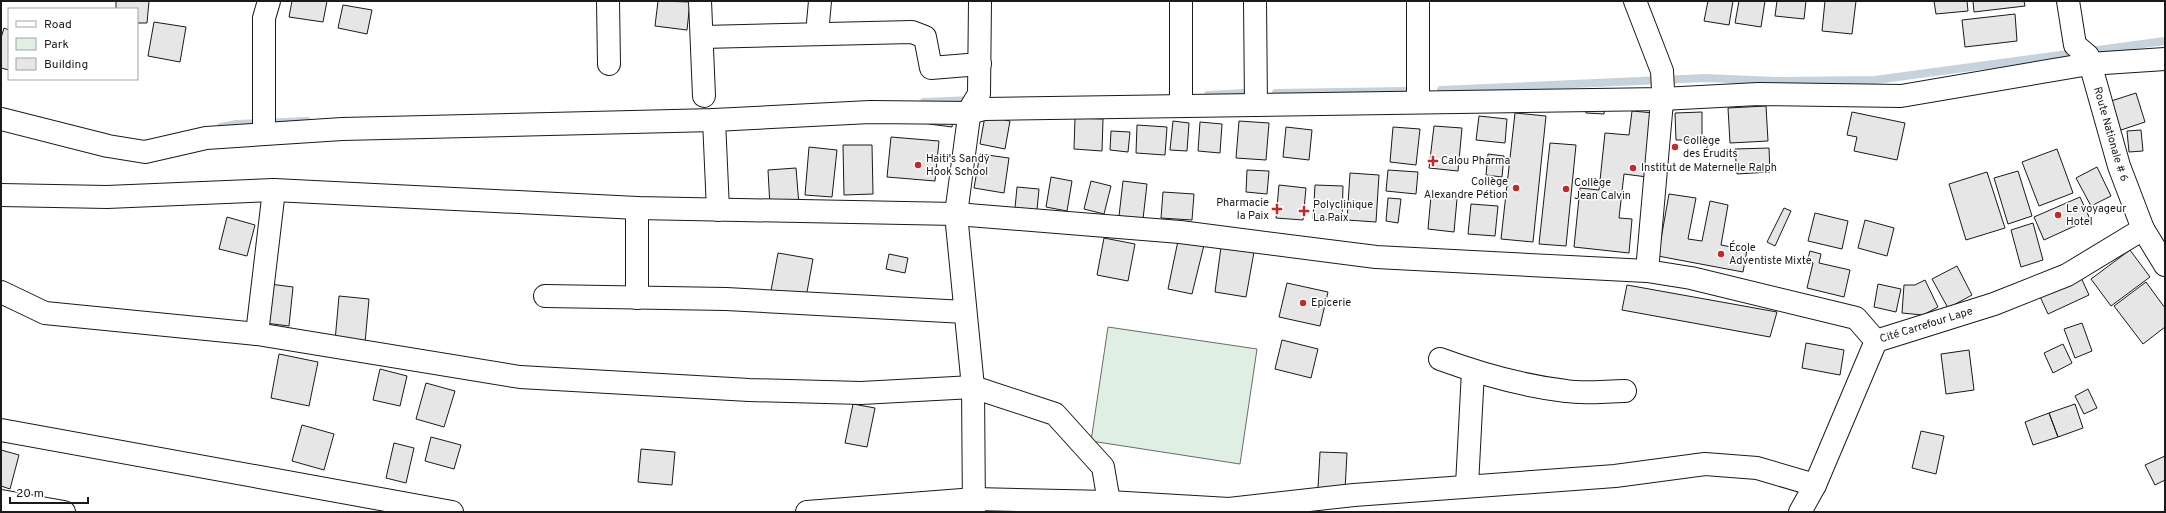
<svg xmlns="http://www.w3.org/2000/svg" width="2166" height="513" font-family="Overpass,sans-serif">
  <rect width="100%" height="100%" fill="#fff"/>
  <path fill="#e0efe3" stroke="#6a6a6a" d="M1108 327 1257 349 1240 464 1091 441Z"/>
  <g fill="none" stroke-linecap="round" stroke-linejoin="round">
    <path stroke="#c6d2dc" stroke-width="8" d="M1441 90 1705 78 1776 81 1875 80 2165 41
      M1276 93 1406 91
      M1208 95 1245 93
      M924 102 972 100
      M221 127 237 124 307 121"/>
  </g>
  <path fill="#e6e6e6" stroke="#1a1a1a" d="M116 1H149L147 23H137V9H116Z
    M292 1H327L323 22 289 17Z
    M658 1 690 2 687 30 655 26Z
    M1708 1H1733L1729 25 1704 21Z
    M1739 1H1765L1761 27 1735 23Z
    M1777 1H1806L1804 19 1775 16Z
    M1825 1H1856L1852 34 1822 31Z
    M1934 1H1967L1968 11 1936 14Z
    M1973 1H2024L2025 6 1974 12Z
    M343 5 372 10 367 34 338 28Z
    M2015 14 2017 41 1965 47 1962 20Z
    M154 22 186 27 180 62 148 56Z
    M4 28 9 30V70L1 68V38Z
    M2136 93 2145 122 2118 131 2108 102Z
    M1587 103 1605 104 1604 114 1586 113Z
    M1766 106 1768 141 1730 143 1728 108Z
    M1632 111 1654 113 1647 177 1624 174 1619 218 1632 219 1629 253 1574 247 1580 188 1599 190 1605 133 1629 135Z
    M1702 112V140H1676L1675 113Z
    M1852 112 1905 123 1897 160 1854 151 1857 137 1847 135Z
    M1515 113 1546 116 1533 242 1501 239Z
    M930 115 953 119 952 127 929 124Z
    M985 116 1010 121 1005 149 980 144Z
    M1479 116 1507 119 1505 143 1476 140Z
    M1075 118 1103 119 1102 151 1074 149Z
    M1173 121 1189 123 1187 151 1170 150Z
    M1239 121 1269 123 1266 160 1236 158Z
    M1200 122 1222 124 1220 153 1198 151Z
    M1137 125 1167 127 1165 155 1136 153Z
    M1434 126 1462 128 1458 171 1429 168Z
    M1286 127 1312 130 1309 160 1283 157Z
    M1393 127 1420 129 1416 165 1390 162Z
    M2141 130 2143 151 2129 152 2127 131Z
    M1111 131 1130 132 1128 152 1110 150Z
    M891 137 939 141 935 181 887 177Z
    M1550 143 1576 145 1566 246 1539 244Z
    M843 145H872L873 194 844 195Z
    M809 147 837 150 832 197 805 195Z
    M1769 148 1770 172 1737 174 1735 149Z
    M2057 149 2073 193 2039 206 2022 162Z
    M980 154 1009 158 1004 193 974 188Z
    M1488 154 1504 156 1502 177 1486 175Z
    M2097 167 2111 196 2091 206 2076 178Z
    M796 168 799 205 770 207 768 170Z
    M1247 170 1269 171 1267 194 1246 192Z
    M1388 170 1418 172 1416 194 1386 191Z
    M2018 171 2032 216 2008 224 1994 178Z
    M1987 172 2005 228 1966 240 1949 184Z
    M1350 173 1379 175 1376 222 1347 220Z
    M1051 177 1072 181 1067 211 1046 207Z
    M1091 181 1111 186 1104 214 1084 209Z
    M1123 181 1147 184 1143 219 1119 216Z
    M1279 185 1306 188 1303 220 1276 218Z
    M1315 185 1343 186 1342 220 1313 219Z
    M1017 187 1039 189 1037 210 1015 208Z
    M1163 192 1194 194 1192 220 1161 218Z
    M1669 194 1696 198 1688 239 1702 241 1710 201 1728 205 1721 245 1747 250 1743 272 1658 256Z
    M1431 196 1457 199 1454 232 1428 229Z
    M2080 197 2090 219 2044 240 2034 217Z
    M1388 198 1401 199 1398 223 1386 221Z
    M1471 204 1498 206 1495 236 1468 234Z
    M1784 208 1791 211 1775 246 1767 242Z
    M1815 213 1848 221 1842 249 1808 241Z
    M227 217 255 225 247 256 219 249Z
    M1865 220 1894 228 1887 256 1858 248Z
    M2033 223 2043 260 2021 267 2011 230Z
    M1179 236 1205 241 1192 294 1168 289Z
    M1104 238 1135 244 1128 281 1097 275Z
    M1221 247 1254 252 1246 297 1215 292Z
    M2130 250 2150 277 2111 306 2091 279Z
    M1810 251 1821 254 1819 263 1850 270 1844 297 1807 288 1813 263 1807 262Z
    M778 253 813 259 805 303 770 296Z
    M889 254 908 258 905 273 886 269Z
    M1957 266 1972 295 1948 308 1932 279Z
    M2078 271 2089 295 2048 314 2037 290Z
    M1925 280 1938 307 1923 315 1902 313 1904 285H1915Z
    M2146 282 2165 308V327L2143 344 2114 306Z
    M1287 283 1328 292 1320 326 1279 317Z
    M270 284 293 287 289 326 265 323Z
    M1878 284 1901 289 1896 312 1874 307Z
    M1627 285 1777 312 1770 337 1622 310Z
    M339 296 369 299 365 343 335 341Z
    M2082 323 2092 351 2075 358 2064 329Z
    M1282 340 1318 349 1311 378 1275 369Z
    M1806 343 1844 350 1840 375 1802 368Z
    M2063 344 2072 363 2053 373 2044 353Z
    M1969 350 1974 390 1946 394 1941 354Z
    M279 354 318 362 309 406 271 398Z
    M380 369 407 376 400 406 373 400Z
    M426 383 455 391 444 427 416 419Z
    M2088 389 2097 408 2084 414 2075 396Z
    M853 404 875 408 867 447 845 443Z
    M2075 404 2083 428 2058 437 2049 413Z
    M2049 413 2058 437 2033 445 2025 422Z
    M302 425 334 434 324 470 292 461Z
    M1921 431 1944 436 1936 474 1912 468Z
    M431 437 461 445 454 469 425 461Z
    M394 443 414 448 406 483 386 478Z
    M641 449 675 452 672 485 638 482Z
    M1 450 19 455 10 489 1 486Z
    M1320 452 1347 453 1345 490 1318 488Z
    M2165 456V480L2155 485 2145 465Z"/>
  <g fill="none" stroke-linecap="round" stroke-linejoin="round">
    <g stroke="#1a1a1a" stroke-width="24">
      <g id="minor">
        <path d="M608 1 609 64"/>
        <path d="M700 1 704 96"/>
        <path d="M1255 1 1256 105"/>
        <path d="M1418 1V102"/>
        <path d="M1635 1 1662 71 1663 90 1647 271"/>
        <path d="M817 34 820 1"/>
        <path d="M703 37 912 32 925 37 931 68 980 64"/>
        <path d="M1181 106V1"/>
        <path d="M1 119 108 146 145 152 206 138 342 129 714 120 870 112 970 113 984 109 1662 99 1758 94 1901 96 2089 64 2165 59"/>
        <path d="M714 120 718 210"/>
        <path d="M264 134V18L269 1"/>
        <path d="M1 195 107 197 274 190 637 208 956 214 1180 232 1376 257 1647 271 1691 278 1856 318 1876 341"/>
        <path d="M1 292 45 313 257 334 520 377 749 390 861 393 973 387 1055 414 1103 467 1109 502V512"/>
        <path d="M545 296 726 299 965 312"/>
        <path d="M637 298V208"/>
        <path d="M257 334 274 190"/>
        <path d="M1440 359C1481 374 1523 386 1566 391 1585 394 1606 391 1625 391"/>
        <path d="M1 430 452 512"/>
        <path d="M1467 485 1473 371"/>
        <path d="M1 501 64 512"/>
        <path d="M807 512 975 499 1109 502 1229 509 1354 495 1615 476 1705 464 1757 468 1815 485"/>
        <path d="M974 512 973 387 956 214 970 109 979 94 980 1"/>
        <path id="s1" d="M1800 512 1815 485 1876 341 1994 304 2067 275 2143 229"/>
      </g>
    </g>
    <g stroke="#1a1a1a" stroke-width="24">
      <g id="major">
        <path id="s2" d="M2068 1 2075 45 2088 56 2119 166 2143 229 2165 265"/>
      </g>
    </g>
    <use href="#minor" stroke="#fff" stroke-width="22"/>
    <use href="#major" stroke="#fff" stroke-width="22"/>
  </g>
  <g fill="#c62828" stroke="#fff" stroke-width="1.5">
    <circle cx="1675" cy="147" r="4"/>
    <path d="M1431 155h4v4h4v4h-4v4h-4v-4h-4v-4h4z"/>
    <circle cx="918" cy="165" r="4"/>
    <circle cx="1633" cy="168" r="4"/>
    <circle cx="1516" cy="188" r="4"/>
    <circle cx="1566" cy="189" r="4"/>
    <path d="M1275 203h4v4h4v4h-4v4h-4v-4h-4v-4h4z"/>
    <path d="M1302 205h4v4h4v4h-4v4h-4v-4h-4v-4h4z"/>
    <circle cx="2058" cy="215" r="4"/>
    <circle cx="1721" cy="254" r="4"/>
    <circle cx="1303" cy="303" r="4"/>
  </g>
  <g text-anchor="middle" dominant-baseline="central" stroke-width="3" stroke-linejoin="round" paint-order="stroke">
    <g font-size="11" fill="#1a1a1a" stroke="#fff">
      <text stroke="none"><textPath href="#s2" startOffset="143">Route Nationale # 6</textPath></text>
      <text stroke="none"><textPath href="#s1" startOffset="240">Cité Carrefour Lape</textPath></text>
    </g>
    <g font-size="11" fill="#1a1a1a" stroke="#fff" text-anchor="start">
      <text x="1683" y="141">Collège<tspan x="1683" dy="13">des Érudits</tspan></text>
      <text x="926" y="159">Haiti's Sandy<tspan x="926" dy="13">Hook School</tspan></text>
      <text x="1441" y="161">Calou Pharma</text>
      <text x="1641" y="168">Institut de Maternelle Ralph</text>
      <text x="1508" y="182" text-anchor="end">Collège<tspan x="1508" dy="13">Alexandre Pétion</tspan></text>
      <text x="1574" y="183">Collège<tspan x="1574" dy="13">Jean Calvin</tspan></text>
      <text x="1269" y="203" text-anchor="end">Pharmacie<tspan x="1269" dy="13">la Paix</tspan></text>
      <text x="1313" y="205">Polyclinique<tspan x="1313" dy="13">La Paix</tspan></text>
      <text x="2066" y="209">Le voyageur<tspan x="2066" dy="13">Hotel</tspan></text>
      <text x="1729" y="248">École<tspan x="1729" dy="13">Adventiste Mixte</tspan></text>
      <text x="1311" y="303">Epicerie</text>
    </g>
  </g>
  <rect width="2166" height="513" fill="none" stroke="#1a1a1a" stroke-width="4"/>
  <rect x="8" y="8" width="130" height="72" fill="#ffffff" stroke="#a3a3a3"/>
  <rect x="16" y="21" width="20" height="6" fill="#ffffff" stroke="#a3a3a3"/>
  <text x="44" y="28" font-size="12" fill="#1a1a1a">Road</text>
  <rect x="16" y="38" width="20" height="12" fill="#e0efe3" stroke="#a3a3a3"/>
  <text x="44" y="48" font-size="12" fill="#1a1a1a">Park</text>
  <rect x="16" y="58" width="20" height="12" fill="#e6e6e6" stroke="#a3a3a3"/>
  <text x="44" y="68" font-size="12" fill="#1a1a1a">Building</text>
  <path d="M10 497v6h78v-6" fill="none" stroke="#1a1a1a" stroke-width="2"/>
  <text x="16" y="497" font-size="12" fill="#1a1a1a" stroke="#ffffff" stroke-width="3" paint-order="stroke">20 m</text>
</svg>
